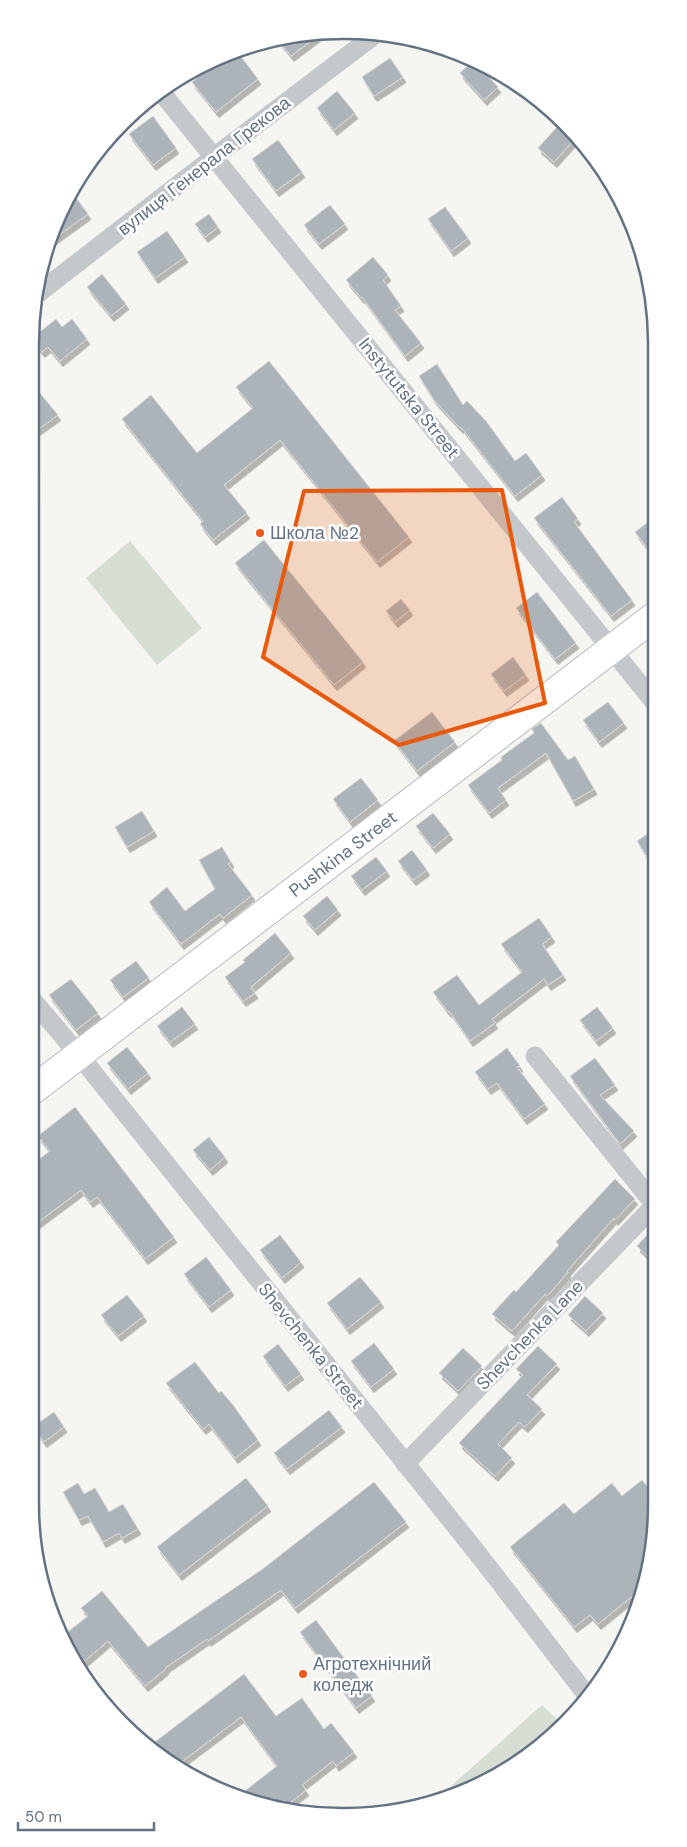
<svg xmlns="http://www.w3.org/2000/svg" width="687" height="1847" font-family="'DM Sans',sans-serif">
  <defs>
    <filter id="shadow"><feDropShadow dx="3" dy="5.5" stdDeviation="0" flood-color="#0004"/></filter>
  </defs>
  <rect width="100%" height="100%" fill="#f5f5f1"/>
  <path fill="#d6ddd2" d="M130 541 202 628 157 665 86 578Z
    M542 1705 561 1723 517 1764 440 1796Z"/>
  <path fill="#acb3b9" stroke="#d6d7d4" filter="url(#shadow)" d="M303 33 320 34 291 56 279 41Z
    M239 54 258 79 216 112 192 82 219 61Z
    M390 58 403 77 374 96 362 77Z
    M472 62 477 64 498 87 484 100 460 73Z
    M337 91 355 113 334 130 317 108Z
    M153 116 176 148 153 165 129 134Z
    M557 127 573 141 554 162 538 148Z
    M278 140 302 172 276 191 252 159Z
    M74 195 88 214 52 240 53 238Z
    M330 205 345 224 319 244 304 225Z
    M445 207 468 238 451 251 428 219Z
    M209 214 218 227 205 237 195 224Z
    M167 231 185 257 155 278 137 252Z
    M373 257 388 275 383 280 401 306 395 310 421 343 405 356 362 297 361 298 346 280Z
    M102 274 126 304 111 316 87 287Z
    M56 319 62 327 72 319 87 339 60 361 48 347 42 352 31 339Z
    M269 361 409 537 377 562 280 440 224 485 247 513 213 540 200 524 203 521 122 419 151 395 197 453 253 408 236 387Z
    M437 364 463 405 467 401 486 421 515 461 526 453 542 475 515 496 461 427 460 428 434 400 419 376Z
    M30 381 58 415 30 435Z
    M562 497 578 519 574 522 632 600 611 616 534 518Z
    M655 517V558L635 532Z
    M264 540 363 662 334 685 235 563Z
    M537 592 576 643 555 659 516 608Z
    M401 599 410 610 395 622 386 611Z
    M513 657 526 675 504 691 491 674Z
    M608 702 624 723 599 742 583 720Z
    M432 712 455 742 417 771 394 741Z
    M541 723 568 760 575 756 594 789 573 801 546 753 498 788 506 800 489 813 468 785 502 760 501 757 534 733 532 729Z
    M361 778 378 800 350 822 333 799Z
    M142 811 154 831 127 847 115 827Z
    M433 813 450 834 433 848 416 826Z
    M655 829 656 871 637 841Z
    M222 847 231 862 228 864 252 895 223 918 220 914 181 944 149 902 167 887 185 911 215 889 199 860Z
    M412 850 427 870 413 880 398 861Z
    M376 857 387 871 362 890 351 876Z
    M327 896 338 910 315 930 303 916Z
    M539 918 552 937 542 944 563 975 548 985 544 979 492 1019 495 1023 470 1041 449 1011 448 1012 433 992 457 975 479 1005 522 972 501 944Z
    M275 933 291 953 251 987 255 993 243 1001 225 977 245 962 243 960Z
    M136 961 149 978 123 997 110 980Z
    M71 979 98 1013 76 1030 49 995Z
    M182 1007 195 1024 170 1042 157 1026Z
    M597 1007 613 1028 596 1041 580 1020Z
    M127 1047 148 1073 128 1089 107 1063Z
    M507 1048 520 1066 517 1067 545 1104 524 1119 497 1083 488 1089 475 1072Z
    M595 1058 615 1085 600 1095 634 1131 620 1144 570 1076Z
    M75 1107 174 1237 145 1259 97 1197 90 1202 81 1190 30 1228V1166L50 1151 38 1136Z
    M209 1137 225 1157 210 1170 193 1150Z
    M615 1179 635 1199 615 1220 614 1218 567 1271 568 1272 547 1296 545 1294 512 1331 492 1314 514 1290 516 1292 559 1245 556 1242Z
    M656 1225V1265L637 1246Z
    M280 1235 301 1262 282 1278 260 1250Z
    M206 1257 231 1290 209 1307 184 1274Z
    M360 1277 381 1302 347 1329 327 1303Z
    M127 1295 144 1316 118 1336 101 1315Z
    M585 1296 603 1313 586 1331 568 1315Z
    M374 1343 394 1369 371 1387 351 1361Z
    M278 1344 301 1374 285 1386 263 1356Z
    M538 1346 557 1364 527 1395 542 1409 525 1427 519 1422 498 1444 512 1458 495 1476 459 1443 523 1375 516 1369Z
    M463 1348 482 1366 458 1391 439 1373Z
    M195 1362 219 1393 221 1391 233 1405 258 1440 235 1458 209 1424 203 1429 166 1383Z
    M329 1410 342 1427 287 1469 274 1453Z
    M54 1412 64 1427 44 1442 33 1427Z
    M246 1478 268 1506 179 1575 157 1547Z
    M642 1480 657 1498 646 1585 598 1624 590 1615 574 1627 510 1547 564 1503 574 1514 612 1483 622 1496Z
    M374 1482 406 1522 295 1608 281 1590 208 1641 207 1639 165 1668 166 1669 145 1686 108 1641 81 1664 64 1635 88 1616 81 1608 102 1591 148 1647 264 1568Z
    M78 1483 84 1494 95 1488 109 1512 123 1504 138 1529 122 1538 119 1533 103 1542 88 1516 79 1520 63 1492Z
    M316 1620 372 1696 356 1708 300 1632Z
    M244 1674 276 1716 302 1698 324 1729 331 1723 354 1752 336 1766 333 1761 302 1785 306 1790 287 1805 284 1800 276 1805 241 1794 277 1766 241 1717 176 1766 151 1745Z"/>
  <g fill="none" stroke-linecap="round" stroke-linejoin="round">
    <g stroke="#b7bbc0" stroke-width="30">
      <path id="secondary" d="M30 1092 655 616"/>
    </g>
    <path stroke="#c5c8cb" stroke-width="19" d="M162 93 655 703
      M36 295 214 157 372 37
      M30 997 79 1055 482 1559 589 1698
      M535 1056 655 1205
      M405 1464 656 1204"/>
    <use href="#secondary" stroke="#fff" stroke-width="28"/>
  </g>
  <path fill="#e8590c" fill-opacity="0.2" stroke="#e8590c" stroke-width="4" stroke-linejoin="round" d="M502 490 545 703 399 745 263 657 304 491Z"/>
  <g fill="#eb591b" stroke="#fff" stroke-width="2">
    <circle cx="260" cy="533" r="5"/>
    <circle cx="303" cy="1674" r="5"/>
  </g>
  <g text-anchor="middle" dominant-baseline="central" stroke-width="5" stroke-linejoin="round" paint-order="stroke">
    <g font-size="18" fill="#637384" stroke="#fff">
      <text transform="translate(204 166) rotate(-38)">вулиця Генерала Грекова</text>
      <text transform="translate(409 398) rotate(51)">Instytutska Street</text>
      <text transform="translate(343 854) rotate(-37)">Pushkina Street</text>
      <text transform="translate(530 1335) rotate(-46)">Shevchenka Lane</text>
      <text transform="translate(311 1346) rotate(51)">Shevchenka Street</text>
    </g>
    <g font-size="18" fill="#637384" stroke="#fff" text-anchor="start">
      <text x="270" y="533">Школа №2</text>
      <text x="313" y="1664">Агротехнічний<tspan x="313" dy="21">коледж</tspan></text>
    </g>
  </g>
  <path d="M0 0H687V1847H0ZM343 39H344A304 304 0 0 1 648 343V1504A304 304 0 0 1 344 1808H343A304 304 0 0 1 39 1504V343A304 304 0 0 1 343 39Z" fill="#fff" fill-rule="evenodd"/>
  <path fill="none" stroke="#637384" stroke-width="2.5" d="M343 39H344A304 304 0 0 1 648 343V1504A304 304 0 0 1 344 1808H343A304 304 0 0 1 39 1504V343A304 304 0 0 1 343 39Z"/>
  <path d="M18 1822v8h136v-8" fill="none" stroke="#637384" stroke-width="2.5"/>
  <text x="25" y="1822" font-size="15" fill="#637384" stroke="#ffffff" stroke-width="4" paint-order="stroke">50 m</text>
</svg>
